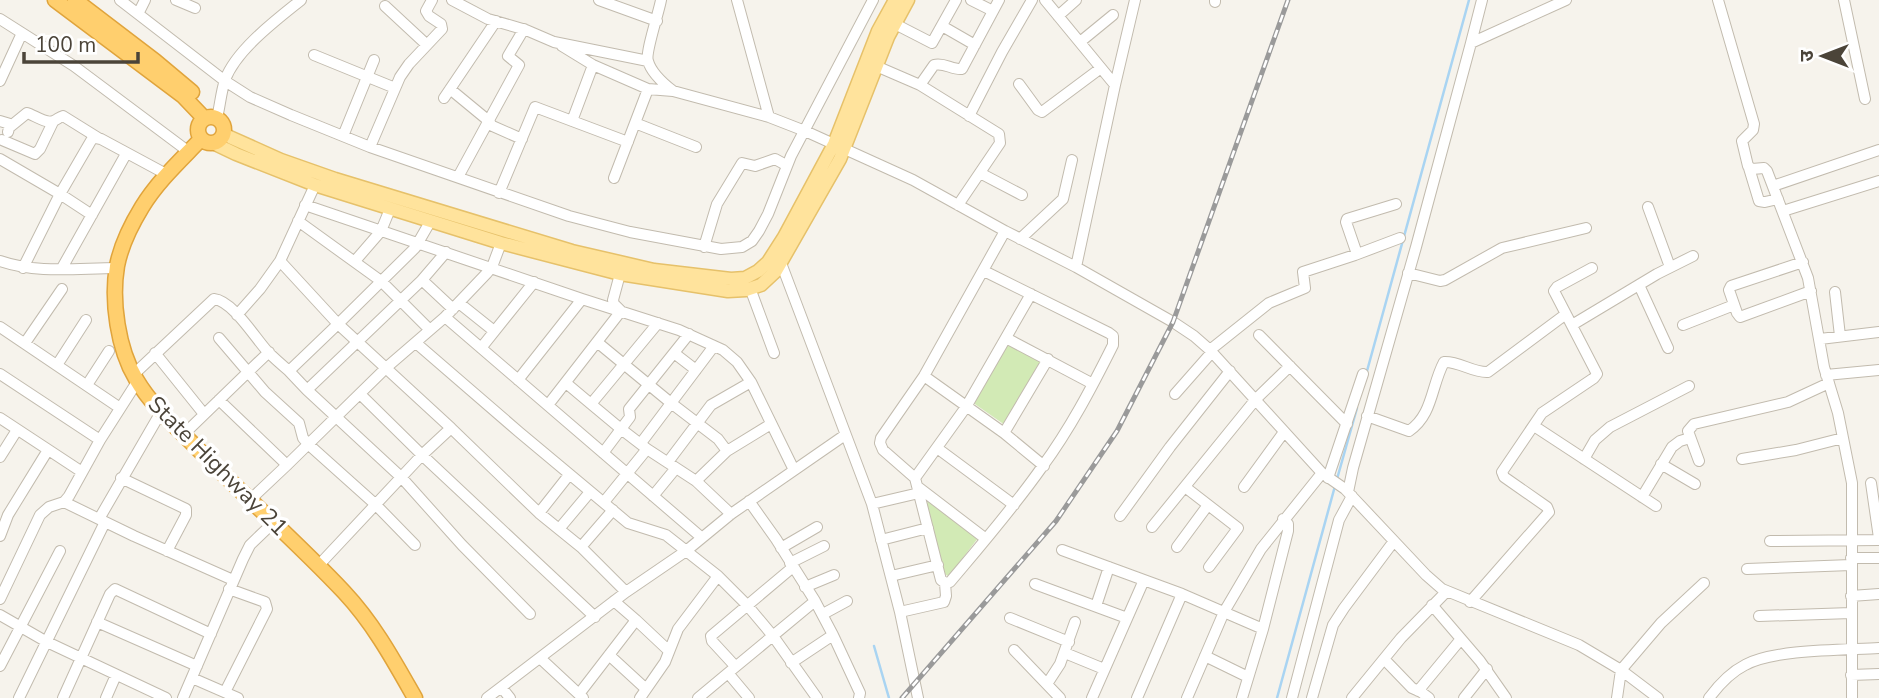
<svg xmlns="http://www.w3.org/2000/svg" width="1879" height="698" font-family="'Nunito Sans','Noto Sans Devanagari',sans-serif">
  <rect width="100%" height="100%" fill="#f6f3ec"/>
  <path fill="#d2eab5" d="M1005 341 1043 361 1005 425 972 402Z
    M930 501 978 538 949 576 944 574 926 503Z"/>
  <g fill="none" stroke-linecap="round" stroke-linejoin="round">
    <path stroke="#a9d4f2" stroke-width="2.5" d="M1367 371 1469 0
      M1337 479 1357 408
      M874 646 889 698
      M1277 698 1335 486"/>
    <g stroke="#c2bbae" stroke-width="12">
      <path id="minor" d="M120 0 225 81 250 97 291 115 370 147 569 216 630 232 721 249 742 247 752 241 759 231 768 214 791 156 873 0
        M176 0 195 8
        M452 0 488 19 526 30 554 42 648 61
        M599 0 657 21
        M661 0C659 12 645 53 648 61 651 72 664 84 673 91L769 117
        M737 0 769 117 805 131 913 180 1005 231 1076 267 1173 322 1194 336 1210 350 1322 473 1345 489 1426 575 1442 589 1579 645 1621 670 1658 698
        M971 0 993 11
        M1045 0 1115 85
        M1718 0 1754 124 1753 130 1742 141 1748 166 1752 169 1764 168 1767 171 1808 278 1824 367 1838 413 1852 483V698
        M1844 0 1865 99
        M1215 2V0
        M385 6 427 45
        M138 14 145 0
        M1058 16 1076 0
        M0 19 74 66 189 152
        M895 24 932 43 956 0
        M942 26 975 45
        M1080 42 1113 15
        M1471 43 1482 0
        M562 46 593 65 648 89 673 91
        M314 55 395 88
        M876 66 920 85 934 65C944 62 952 70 962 69L999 0
        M0 81 22 33
        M1019 84 1038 110 1042 112 1101 68
        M920 85 999 134 1000 143 958 205
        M450 89 490 122
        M444 98 496 21
        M969 116 1002 52 1032 0
        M217 118C220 106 221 92 225 80 236 50 276 20 301 0
        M0 121 10 124 8 132
        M572 121 593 65
        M635 123 696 147
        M488 124 522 139
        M11 126 27 113C34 115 46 124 53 121 57 120 59 117 63 116L100 139
        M343 136 374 60
        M2 140 35 154 40 149 53 122
        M370 147 400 77 409 64 442 29 441 24 429 16 426 11 432 0
        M0 159 60 194 92 215
        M1749 168 1759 201 1765 202 1778 199
        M980 173 1022 195
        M458 177 519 65 508 56 524 29
        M614 178 648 89
        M1773 186 1879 150
        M499 193 535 107 628 142
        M305 205 582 299 679 330 723 350 737 362 751 382 794 470
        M1648 207 1670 267
        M1783 211 1879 181
        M298 221 381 281 430 330
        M430 222 415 248 338 324 451 428 539 513 581 547 626 592
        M1020 239 1063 199 1072 160
        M501 243 492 267 487 273 445 317 701 537
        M704 247 717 204 742 163 755 166 775 159 786 165
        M1357 254 1346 222 1347 219 1396 204
        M0 261C37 274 78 268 117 268
        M355 261 381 231 390 209
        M1803 262 1731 286 1729 290 1737 313 1740 317 1811 291
        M781 263 872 504 900 612 918 698
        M1076 267 1115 85 1135 0
        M23 268 60 194 92 139 96 138 101 139 166 174
        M62 268 126 154
        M984 271 1109 333 1113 336V345C1092 387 1070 429 1042 467 1014 507 982 544 950 582L945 583 941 580 915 478 883 450 880 443 881 438 924 376 1005 231
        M1408 273 1440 281 1445 280 1502 248 1586 228
        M422 280 446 252
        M1639 285 1668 348
        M750 288 774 353
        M1835 292 1840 336
        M459 303 494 331
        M237 315 260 289 280 261 315 185
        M1572 325 1657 274 1693 256
        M1683 325 1734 305
        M0 327 120 408
        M1259 335 1347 424
        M219 338 248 372 269 352
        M1006 338 1093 384
        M1820 339 1879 332
        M597 342 671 403 718 439 727 451
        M25 343 62 289
        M416 343 519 432 628 523 666 535 718 576 747 605 773 636 817 698
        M481 348 534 282
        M1210 350 1269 303 1305 288 1303 272 1355 255 1400 238
        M155 353 204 414
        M674 353 696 370
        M57 365 86 320
        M289 371 307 390 422 280 453 309
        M0 374 100 440
        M133 375 214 299C233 301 255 338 268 352 275 359 282 365 289 371L338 324 280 261
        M1826 375 1879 370
        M924 376 1004 433 1044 466
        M518 380 582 299
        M137 382 100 440 69 496 64 502 134 536 233 580
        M566 383 591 404
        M87 385 109 351
        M307 390 402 478 462 545 530 614
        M360 394 422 455 595 617
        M1175 394 1212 352
        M219 400 287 465
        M548 405 621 311 614 304 613 300 620 274
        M1367 416 1409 431C1433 415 1431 386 1444 362 1459 361 1473 373 1488 372L1566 314
        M0 418 82 472
        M1534 426 1656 506
        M1004 433 1048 359
        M183 435 248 372 265 392 299 423 303 438 308 444 375 504 415 545
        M641 443 714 346
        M937 448 1014 505
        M647 449 696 481 731 514
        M603 453 621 429 591 404 658 323
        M0 457 17 430
        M1584 459 1595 440 1610 427 1689 386
        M1742 459 1796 450 1843 438
        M1699 461 1688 431 1694 424 1788 402 1829 383
        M668 462 711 405 751 382
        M1661 464 1695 484
        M121 478 186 509V515L167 551
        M915 478 966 407 1031 294
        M1328 478 1363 374
        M696 481 727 451 771 424
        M1871 483 1879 538
        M918 487 986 539
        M1185 487 1238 528 1209 567
        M1244 487 1284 432
        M1348 492 1353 468 1416 247 1471 43 1566 0
        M653 496 676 468
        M1642 497 1672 447 1680 441 1690 438
        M250 500 287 465 387 367 445 317
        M749 501 776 539 815 601 728 673 749 698
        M604 502 647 449 621 429 630 417 629 409 689 334
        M872 504 919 493
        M539 513 569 475
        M1120 516 1170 447 1230 371
        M99 519 161 412
        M1152 527 1256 399 1290 366
        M559 529 590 492
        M0 536 8 515 48 450
        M881 540 928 528
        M1770 541 1879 540
        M581 547 613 510
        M1177 547 1208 505
        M781 548 817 527
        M1062 550 1182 594 1263 629
        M1851 558H1879
        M790 563 824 546
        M318 566 422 455 451 428
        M1747 569 1851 565
        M891 576 938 565
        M1035 584 1127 618
        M805 587 834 575
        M1851 596 1879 594
        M0 599 40 515 49 507 64 502
        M614 601 636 620
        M815 601 833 635 860 693 859 698
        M1470 602 1549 512 1547 507 1504 477 1502 472 1542 413 1594 378 1597 374 1554 291 1557 287 1592 268
        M1432 605 1480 661 1506 698
        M1096 606 1109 567
        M900 612 944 602 946 596 945 583
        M823 614 847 601
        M0 615 47 642 166 698
        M1759 616 1851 613
        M1010 618 1069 642
        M97 622 197 666
        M1014 650 1060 698
        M1065 653 1104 669
        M609 655 646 689
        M1205 656 1248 677
        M540 658 583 698
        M1384 659 1412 688 1421 692 1429 698
        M791 663 833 635
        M0 666 60 551
        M735 666 712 641 711 636 793 567
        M1851 675 1879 674
        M192 678 238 698
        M1047 684 1060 664 1075 622
        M502 688 510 698
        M1418 691 1461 639
        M225 692 267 609 265 602 229 589
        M579 694 636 620 669 651
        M19 698 105 522
        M63 698 110 594 115 589 211 634
        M106 698 116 675
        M183 698 243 559 250 545 274 522
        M487 698 626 592 686 551 731 514 845 435
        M640 698 665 662 678 629 718 576
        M698 698 728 673
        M1092 698 1144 580
        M1137 698 1182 594
        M1187 698 1224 612 1261 549 1322 473
        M1242 698 1263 629 1288 531V524L1283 519
        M1292 698 1339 520 1352 496
        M1312 698 1333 625 1344 608 1394 541
        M1352 698 1401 638 1447 591
        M1464 698 1487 669
        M1617 698 1621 670 1661 623 1704 583
        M1709 698C1718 686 1731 672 1745 665 1774 649 1844 650 1879 648"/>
    </g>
    <g stroke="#e6c16a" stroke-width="15">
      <path id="major" d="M223 134 281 160 335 179 572 251 654 270 731 279 745 278 758 271 768 262 784 237 834 144 878 31 895 0
        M213 143 236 154 315 185 501 243 620 274 728 291 746 290 761 285 776 271 840 159 888 37 908 0"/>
    </g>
    <g stroke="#e0a43c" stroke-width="17">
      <path id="highway" d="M55 0 183 96 204 118
        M75 0 155 61 192 92
        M198 130a13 13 0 1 1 26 0a13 13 0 1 1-26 0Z
        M201 139C180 161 158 181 142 207 131 225 121 245 117 266 111 301 118 349 136 379 151 405 175 426 196 447 244 496 297 542 344 592 374 624 394 661 415 698"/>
    </g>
    <use href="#minor" stroke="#fff" stroke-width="10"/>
    <use href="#major" stroke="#ffe39c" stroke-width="12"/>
    <use href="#highway" stroke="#ffcf6e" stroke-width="14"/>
    <g stroke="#9a9a9a" stroke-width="5">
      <path id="rail" d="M902 698 1056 521 1117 431 1173 322 1288 0"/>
    </g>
    <use href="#rail" stroke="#fff" stroke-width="2.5" stroke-dasharray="8" stroke-linecap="butt"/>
  </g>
  <g text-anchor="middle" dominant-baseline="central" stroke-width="7" stroke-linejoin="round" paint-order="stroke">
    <g font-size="23" fill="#4b4439" stroke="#fff">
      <text transform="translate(218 466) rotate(45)">State Highway 21</text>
    </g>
  </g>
  <g transform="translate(1823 56) rotate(270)" stroke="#ffffff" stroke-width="5" paint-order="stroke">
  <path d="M0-5L12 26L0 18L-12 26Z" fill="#4b4439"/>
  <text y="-10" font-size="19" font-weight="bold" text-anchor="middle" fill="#4b4439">उ</text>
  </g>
  <path d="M24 52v10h114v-10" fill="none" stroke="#4b4439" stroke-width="3.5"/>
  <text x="35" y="52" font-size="21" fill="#4b4439" stroke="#ffffff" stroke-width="5" paint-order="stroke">100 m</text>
</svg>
